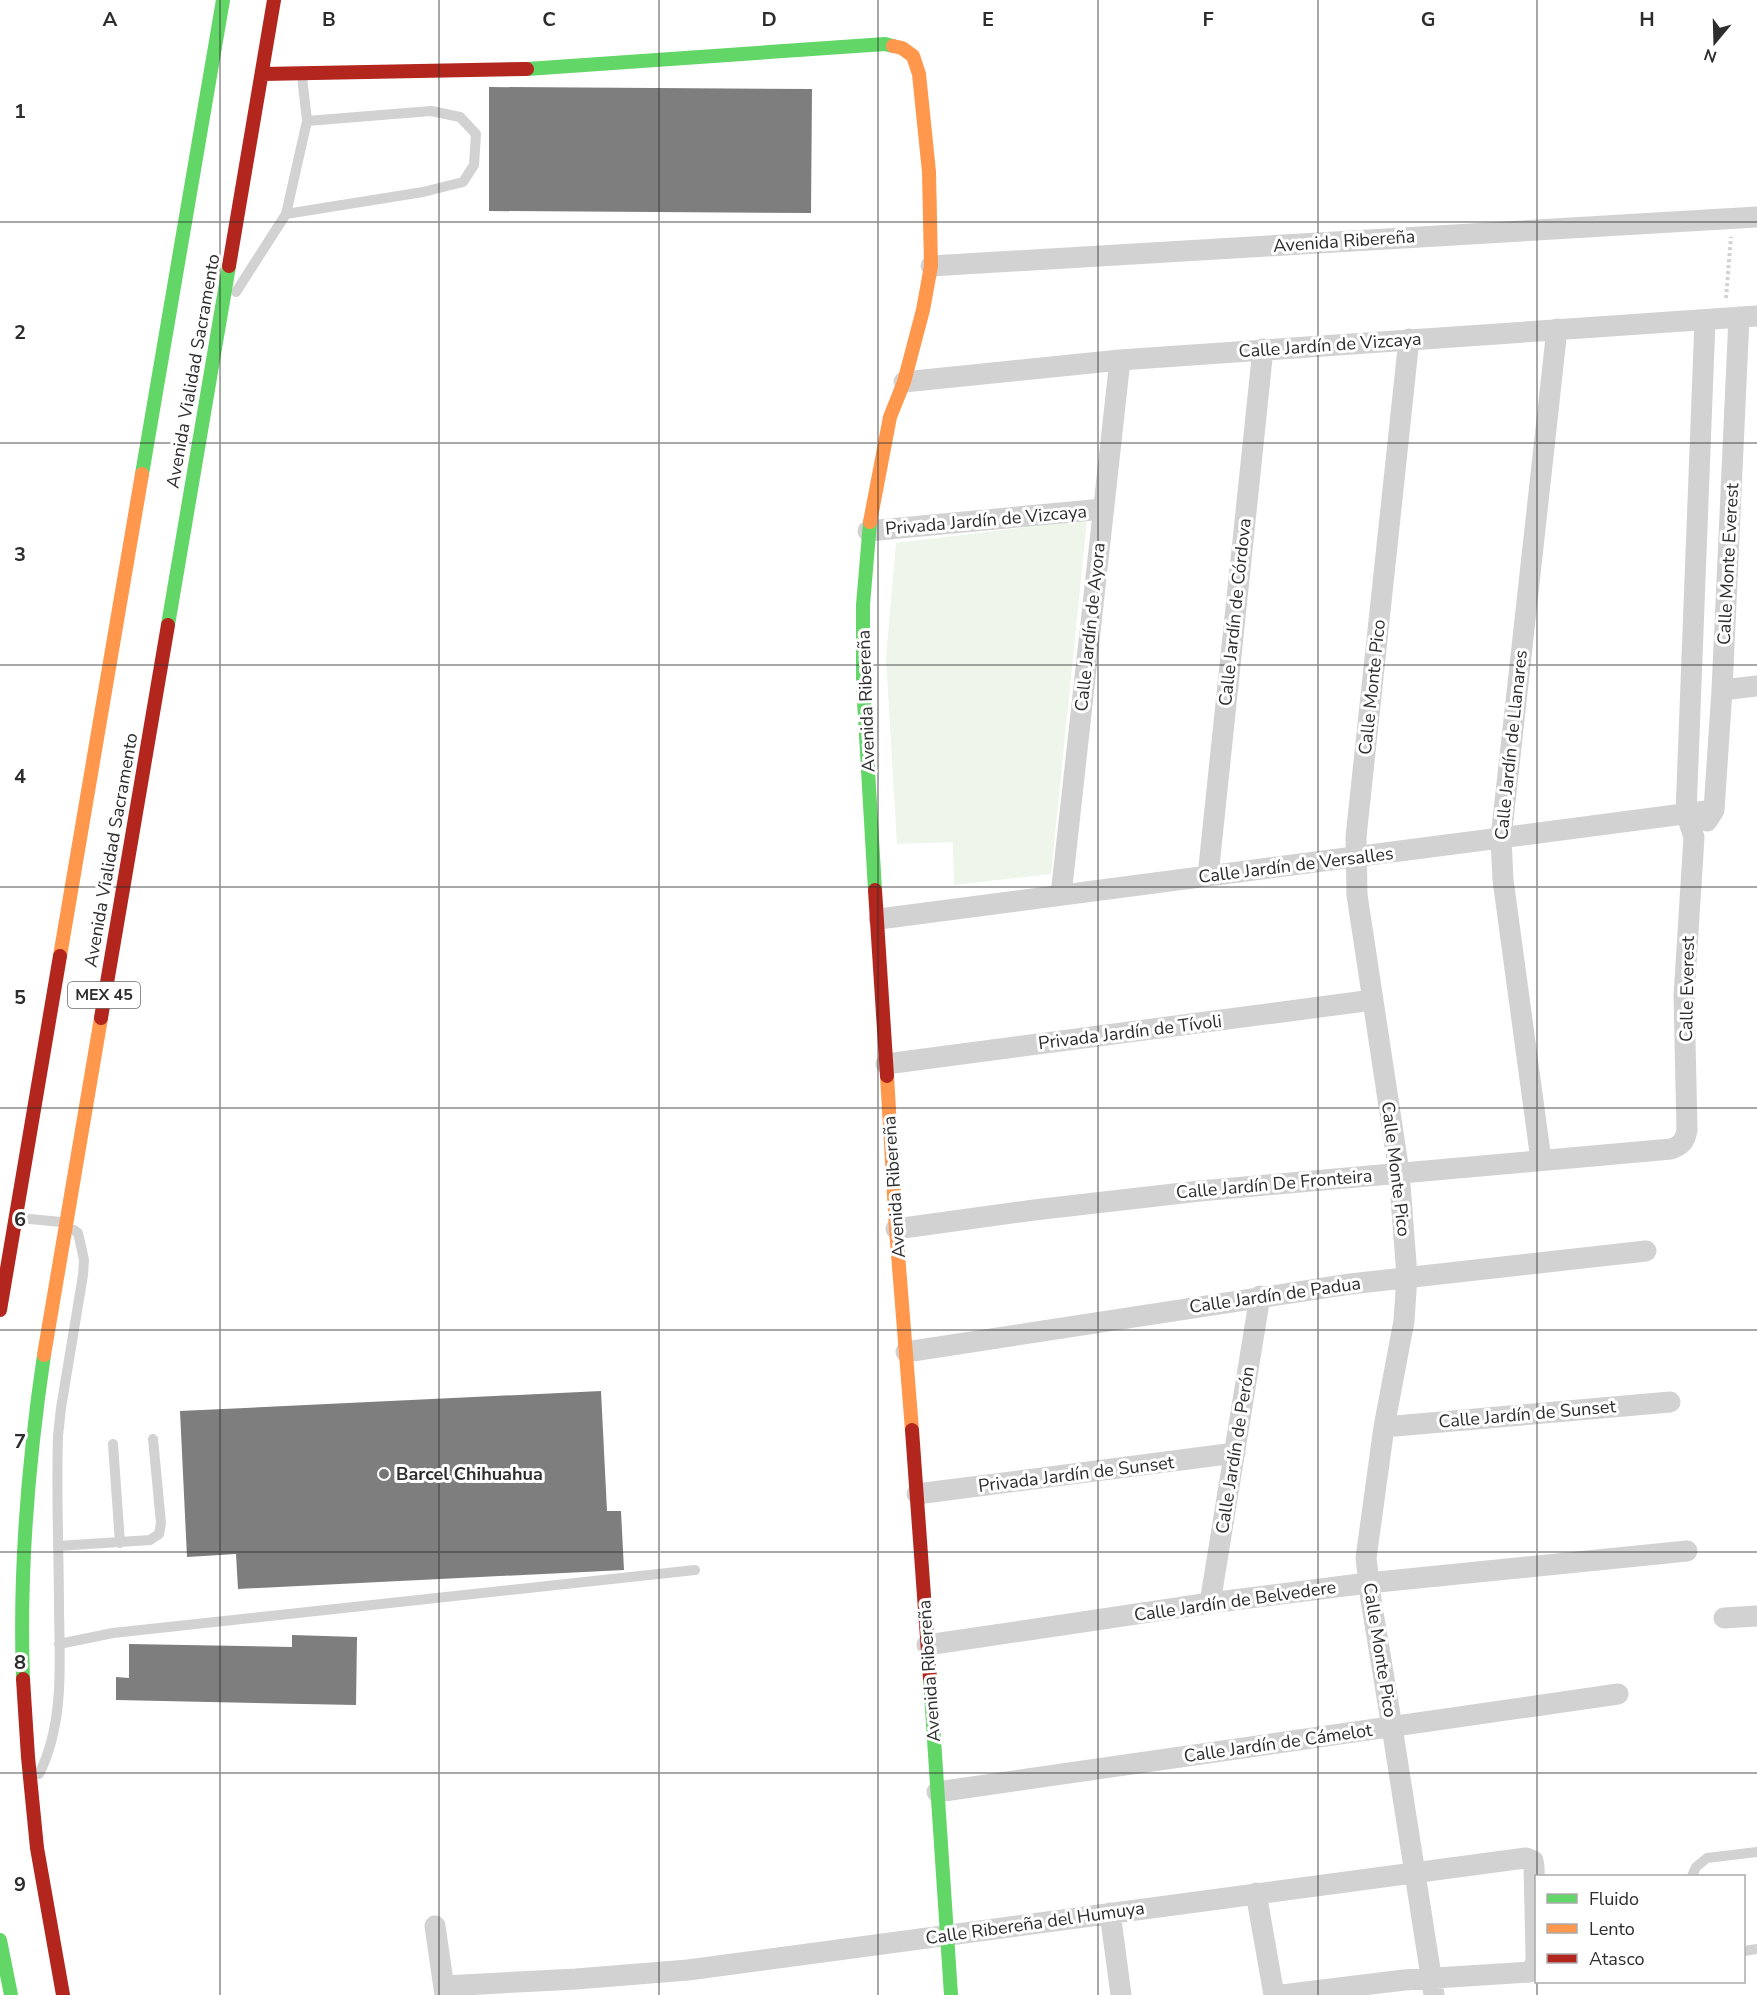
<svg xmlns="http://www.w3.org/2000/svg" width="1757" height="1995" font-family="'Nunito Sans',sans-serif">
  <rect width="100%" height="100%" fill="#fff"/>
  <path fill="#eef5ea" d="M1087 520 1051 874 954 885 953 842 897 844 886 658 896 543Z"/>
  <path fill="#7e7e7e" d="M489 87 812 89 811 213 489 211Z
    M601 1391 607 1511H621L624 1570 238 1589 236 1554 187 1557 180 1411Z
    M292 1635 357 1637 356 1705 116 1700V1677L129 1678V1644L292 1647Z"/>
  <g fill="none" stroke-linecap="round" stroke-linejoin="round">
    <path stroke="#d2d2d2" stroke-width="4" stroke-dasharray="3 3" stroke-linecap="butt" d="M1726 298 1731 237"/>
    <path stroke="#d2d2d2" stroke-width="10" d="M286 214 423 192 463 182 474 165 476 134 460 117 431 111 307 121
      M236 292 286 214 307 121 302 76
      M20 1218 61 1222
      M113 1444 120 1543
      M58 1546 150 1540 159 1534 161 1523 153 1439
      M59 1644 113 1633 695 1570
      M39 1774C64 1725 60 1664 59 1611 59 1553 56 1494 58 1436L61 1408 83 1275 84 1260 81 1246 78 1233 74 1230
      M1692 1876 1696 1867 1707 1858 1757 1852
      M1744 1951 1757 1949"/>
    <path stroke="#d2d2d2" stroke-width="21" d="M931 266 1757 217
      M1409 339 1356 837 1357 895 1399 1172 1407 1276 1404 1321 1384 1427 1366 1558 1371 1600 1392 1727 1434 1995
      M904 382 1120 360 1757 316
      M868 531 1103 509
      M1722 690 1757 686
      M1707 821 1714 810 1722 690 1739 317
      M1208 876 1263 349
      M1061 895 1120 360
      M879 919 1714 810
      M886 1064 1373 1000
      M1541 1160 1503 880 1501 838 1557 329
      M896 1229 1034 1210 1200 1191 1671 1149C1682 1145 1685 1141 1687 1130L1684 996 1694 837 1686 813 1705 320
      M906 1352 1350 1284 1646 1251
      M1384 1427 1670 1402
      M917 1494 1235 1453
      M1210 1603 1260 1296
      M1724 1618 1757 1616
      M927 1645 1210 1603 1368 1583 1687 1551
      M937 1792 1618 1694
      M1256 1893 1274 1995
      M1110 1913 1121 1995
      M435 1926 445 1995
      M444 1986 576 1979 688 1970 1526 1858 1533 1861 1534 1867 1536 1954
      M1282 1995 1404 1980 1530 1972 1536 1963V1955"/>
    <path stroke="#63d668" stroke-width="14" d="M527 69 885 44 893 46
      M142 474 223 0
      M870 522 863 605V684L875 890
      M168 625 229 266
      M23 1679C19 1570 28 1463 44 1355
      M930 1679 951 1995
      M0 1940 11 1995"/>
    <path stroke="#ff974d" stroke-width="14" d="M870 522 890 417 904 382 923 310 931 266 929 172 919 74 913 56 902 48 893 46
      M60 956 142 474
      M887 1076 896 1229 912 1430
      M44 1355 101 1018"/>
    <path stroke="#b3261e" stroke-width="14" d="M262 74 527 69
      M229 266 274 0
      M875 890 887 1076
      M101 1018 168 625
      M0 1310 60 956
      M912 1430 930 1679
      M23 1679 28 1757 37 1848 63 1995"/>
  </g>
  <path fill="none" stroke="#2d2d2d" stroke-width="1.5" stroke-opacity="0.55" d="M220 0V1995M439 0V1995M659 0V1995M878 0V1995M1098 0V1995M1318 0V1995M1537 0V1876M0 222H1757M0 443H1757M0 665H1757M0 887H1757M0 1108H1757M0 1330H1757M0 1552H1757M0 1773H1757M1537 1982V1995"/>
  <circle fill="#767676" stroke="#fff" stroke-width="2" cx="384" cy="1474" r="6"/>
  <g text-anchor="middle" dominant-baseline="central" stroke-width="6" stroke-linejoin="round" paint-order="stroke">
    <rect fill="#fff" stroke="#6c6c6c" stroke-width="1.5" x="68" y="982" width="72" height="26" rx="4.5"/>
    <g font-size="16" font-weight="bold" fill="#2d2d2d">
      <text x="104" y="995">MEX 45</text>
    </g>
    <g font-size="18" fill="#2d2d2d" stroke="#fff">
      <text transform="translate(1344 241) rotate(-4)">Avenida Ribereña</text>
      <text transform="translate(1330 345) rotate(-4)">Calle Jardín de Vizcaya</text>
      <text transform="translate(193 371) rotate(-80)">Avenida Vialidad Sacramento</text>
      <text transform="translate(986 520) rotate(-5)">Privada Jardín de Vizcaya</text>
      <text transform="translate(1728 564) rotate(-87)">Calle Monte Everest</text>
      <text transform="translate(1235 612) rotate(-84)">Calle Jardín de Córdova</text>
      <text transform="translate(1090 627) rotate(-84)">Calle Jardín de Ayora</text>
      <text transform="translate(1372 687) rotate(-84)">Calle Monte Pico</text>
      <text transform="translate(866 701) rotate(-92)">Avenida Ribereña</text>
      <text transform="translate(1511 745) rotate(-84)">Calle Jardín de Llanares</text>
      <text transform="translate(111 850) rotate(-80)">Avenida Vialidad Sacramento</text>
      <text transform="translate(1296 865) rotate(-7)">Calle Jardín de Versalles</text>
      <text transform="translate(1687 989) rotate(-89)">Calle Everest</text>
      <text transform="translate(1130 1032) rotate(-7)">Privada Jardín de Tívoli</text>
      <text transform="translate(1396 1169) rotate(83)">Calle Monte Pico</text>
      <text transform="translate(1274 1184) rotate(-5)">Calle Jardín De Fronteira</text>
      <text transform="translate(894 1187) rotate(-94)">Avenida Ribereña</text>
      <text transform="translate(1275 1295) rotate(-8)">Calle Jardín de Padua</text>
      <text transform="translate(1527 1414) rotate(-5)">Calle Jardín de Sunset</text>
      <text transform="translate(1235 1450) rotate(-81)">Calle Jardín de Perón</text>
      <text transform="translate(1076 1474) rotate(-7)">Privada Jardín de Sunset</text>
      <text transform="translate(1235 1601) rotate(-8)">Calle Jardín de Belvedere</text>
      <text transform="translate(1380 1650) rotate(81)">Calle Monte Pico</text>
      <text transform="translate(929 1671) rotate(-94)">Avenida Ribereña</text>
      <text transform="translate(1278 1743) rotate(-8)">Calle Jardín de Cámelot</text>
      <text transform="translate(1035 1923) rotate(-8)">Calle Ribereña del Humuya</text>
    </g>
    <g font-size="18" font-weight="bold" fill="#2d2d2d" stroke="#fff" text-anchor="start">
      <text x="396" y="1474">Barcel Chihuahua</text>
    </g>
  </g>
  <g font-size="20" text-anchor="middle" font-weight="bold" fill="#2d2d2d" stroke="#fff" stroke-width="6" stroke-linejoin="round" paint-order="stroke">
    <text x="110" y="26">A</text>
    <text x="329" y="26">B</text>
    <text x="549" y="26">C</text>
    <text x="769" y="26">D</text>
    <text x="988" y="26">E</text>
    <text x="1208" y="26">F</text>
    <text x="1428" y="26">G</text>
    <text x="1647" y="26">H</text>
    <text x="20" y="118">1</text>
    <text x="20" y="339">2</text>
    <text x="20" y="561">3</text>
    <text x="20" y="783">4</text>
    <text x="20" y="1004">5</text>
    <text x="20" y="1226">6</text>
    <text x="20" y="1448">7</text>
    <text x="20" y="1669">8</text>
    <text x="20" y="1891">9</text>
  </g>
  <rect x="1535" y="1875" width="210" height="108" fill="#ffffff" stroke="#ababab" stroke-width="1.5"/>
  <rect x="1547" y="1894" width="30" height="9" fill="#63d668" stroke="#ababab" stroke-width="1.5"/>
  <text x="1589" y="1905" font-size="18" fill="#2d2d2d">Fluido</text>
  <rect x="1547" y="1924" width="30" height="9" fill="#ff974d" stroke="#ababab" stroke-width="1.5"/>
  <text x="1589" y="1935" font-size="18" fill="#2d2d2d">Lento</text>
  <rect x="1547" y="1954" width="30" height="9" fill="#b3261e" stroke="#ababab" stroke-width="1.5"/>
  <text x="1589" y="1965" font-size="18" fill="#2d2d2d">Atasco</text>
  <g transform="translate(1715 42) rotate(199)" stroke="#ffffff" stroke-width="4.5" paint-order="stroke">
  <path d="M0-4.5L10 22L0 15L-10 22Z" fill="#2d2d2d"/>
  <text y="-9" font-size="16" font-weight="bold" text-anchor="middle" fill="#2d2d2d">N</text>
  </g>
</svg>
